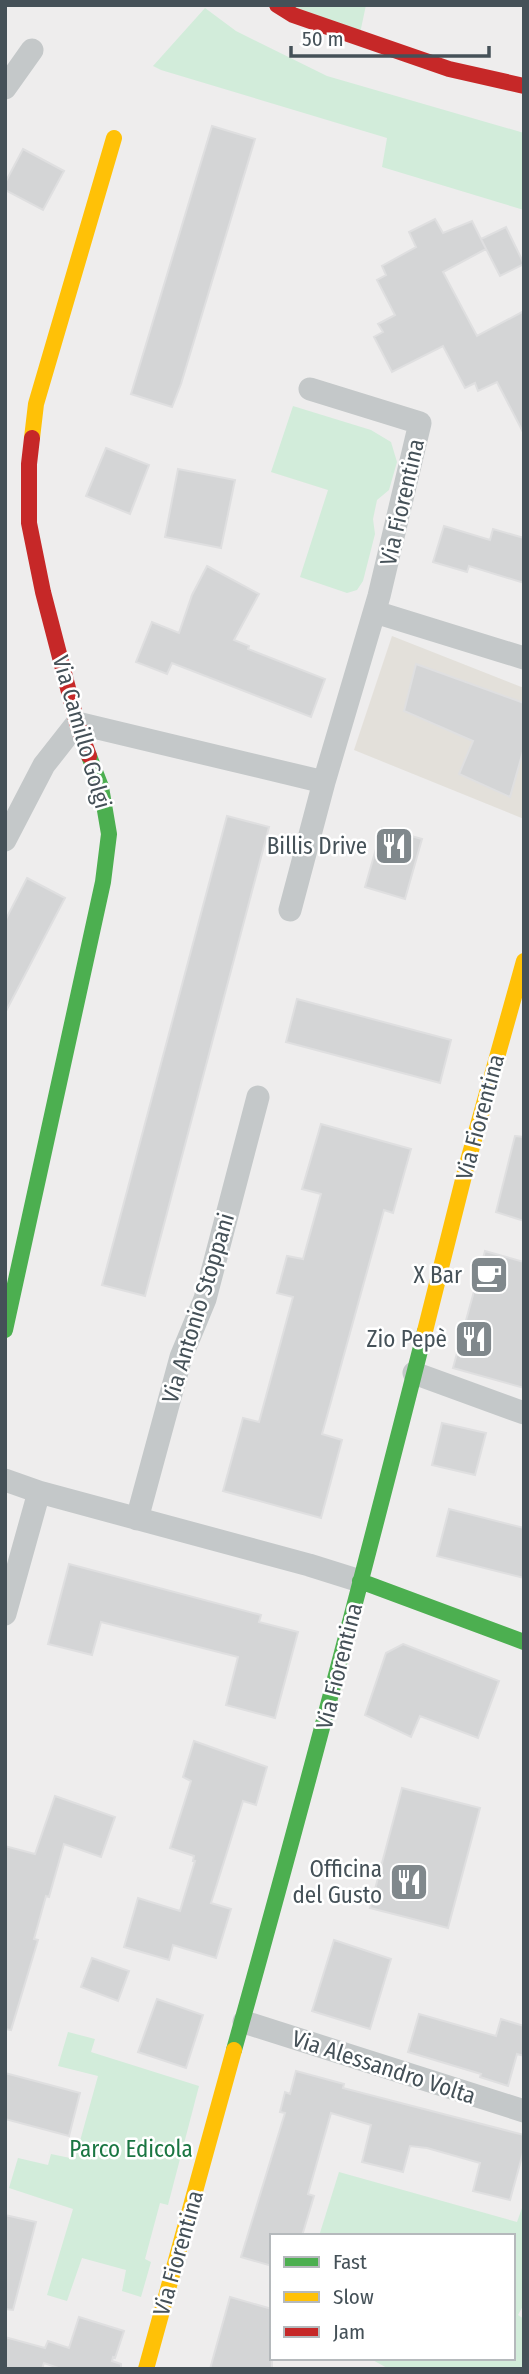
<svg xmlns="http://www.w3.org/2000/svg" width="529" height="2374" font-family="'Fira Sans Condensed',sans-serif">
  <rect width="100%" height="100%" fill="#eeeded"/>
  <path fill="#e3e0da" d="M392 636 524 688V819L354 750Z"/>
  <path fill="#d2ecda" d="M277 5H366L359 38Z
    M205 8 236 31 327 76 524 133V210L382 167 387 138 161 70 153 66Z
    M293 406 371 430 391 442 397 462 389 490 377 500 373 519 375 534 363 581 357 590 347 593 300 577 328 490 271 472Z
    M68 2032 95 2039 91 2052 199 2086 168 2205 160 2203 145 2259 151 2262 141 2297 122 2291 126 2270 82 2258 67 2301 47 2295 73 2209 9 2188 18 2158 48 2165 51 2154 75 2159 98 2076 58 2066Z
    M339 2172 517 2222 522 2208 524 2209V2304L518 2315 524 2319V2369H389L369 2358H513V2236H319Z"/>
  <path fill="#d4d5d6" stroke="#dfdfe0" stroke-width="2" d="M212 126 255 139 181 384 172 407 131 394Z
    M23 149 64 171 43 210 5 190V183Z
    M435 219 443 233 472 221 486 249 443 272 477 336 524 311V434L497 382 478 391 475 383 465 388 443 346 392 372 374 337 383 332 378 324 395 315 377 280 386 275 382 266 416 247 409 232Z
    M506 227 524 264 500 276 481 239Z
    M106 448 149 465 130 514 86 496Z
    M178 469 235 480 221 548 165 537Z
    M444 526 490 540 493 529 524 538V583L469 566 467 572 433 562Z
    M207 566 259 594 234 640 249 646 248 649 325 679 311 717 172 663 167 674 136 662 152 622 179 633 192 595Z
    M416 664 524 703V748L510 797 459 774 473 741 404 711Z
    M227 816 269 827 145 1296 102 1285Z
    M382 828 422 839 405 899 365 887Z
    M27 878 65 898 5 1013V921Z
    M297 999 451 1040 440 1083 286 1042Z
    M321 1124 411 1149 393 1213 384 1210 322 1434 342 1440 321 1518 223 1491 243 1418 259 1422 293 1297 277 1293 287 1256 303 1259 321 1194 302 1189Z
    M515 1136 524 1137V1221L496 1212Z
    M485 1251 524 1262V1388L453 1368Z
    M442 1423 486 1433 475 1475 432 1465Z
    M449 1509 524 1528V1578L437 1556Z
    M69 1564 261 1615 259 1622 298 1632 275 1718 226 1705 238 1657 101 1622 92 1655 48 1644Z
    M403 1644 499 1681 478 1738 420 1716 411 1737 365 1715 386 1653Z
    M194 1741 267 1767 256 1805 243 1801 211 1903 231 1909 216 1958 173 1945 169 1960 124 1947 138 1898 180 1911 195 1861H193L194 1856 170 1848 191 1781 183 1777Z
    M402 1788 480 1808 448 1928 370 1908Z
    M55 1796 115 1817 101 1857 64 1844 49 1897 46 1896 34 1939 38 1940 11 2030 5 2029V1846L35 1854Z
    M334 1940 391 1959 370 2029 312 2011Z
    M92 1958 129 1971 118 2001 81 1987Z
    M157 1999 203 2015 186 2068 138 2052Z
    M419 2014 496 2036 501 2019 524 2026V2056L517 2054 508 2086 480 2077 481 2074 408 2052Z
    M296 2071 344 2084 343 2088 524 2135V2149L510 2200 473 2191 480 2163 427 2148 410 2146 403 2172 362 2162 371 2125 331 2113 308 2194 314 2196 302 2236H272V2266L241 2257 285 2113 280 2112 285 2092 290 2094Z
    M5 2073 80 2093 69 2136 5 2119Z
    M5 2215 36 2222 13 2310 5 2309Z
    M230 2297 272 2309V2369H210Z
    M79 2317 124 2331 115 2358 113 2357 112 2361 121 2364V2369H61L44 2363 42 2369H5V2337L45 2348 48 2341 69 2348Z"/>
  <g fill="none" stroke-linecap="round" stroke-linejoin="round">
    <path stroke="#c4c8c9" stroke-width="23" d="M5 88 32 50
      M375 612 524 658
      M5 840 44 765 77 723 324 782
      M290 910 324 782 379 596 420 423 310 389
      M414 1373 524 1413
      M5 1480 39 1492 309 1565 360 1581
      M137 1519 181 1357 205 1299 258 1097
      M5 1614 39 1492
      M244 2022 524 2111"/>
    <path stroke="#4caf50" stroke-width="16" d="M5 1330 103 882 109 834 101 787 89 756
      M360 1581 524 1642
      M234 2050C301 1811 364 1572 425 1331"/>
    <path stroke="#ffc107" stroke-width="16" d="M32 438 36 404 114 138
      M425 1331 466 1168 524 961
      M146 2369 234 2050"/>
    <path stroke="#c62828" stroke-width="16" d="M277 5 293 15 449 69 524 86
      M32 438 29 464V523L43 592 77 723 89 756"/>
  </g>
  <defs>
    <g id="restaurant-square" transform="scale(2.0125)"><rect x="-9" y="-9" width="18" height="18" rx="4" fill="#80888c" stroke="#fff"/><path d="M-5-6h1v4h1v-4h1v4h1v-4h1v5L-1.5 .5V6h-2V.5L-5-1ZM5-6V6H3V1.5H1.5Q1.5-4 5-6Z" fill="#fff"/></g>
    <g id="cafe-square" transform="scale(2.0125)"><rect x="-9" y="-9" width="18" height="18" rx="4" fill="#80888c" stroke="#fff"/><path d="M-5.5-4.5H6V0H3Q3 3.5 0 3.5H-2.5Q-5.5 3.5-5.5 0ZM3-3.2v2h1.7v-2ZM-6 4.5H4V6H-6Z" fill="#fff"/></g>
  </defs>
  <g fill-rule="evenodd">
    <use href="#restaurant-square" x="394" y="846"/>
    <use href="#cafe-square" x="489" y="1275"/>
    <use href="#restaurant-square" x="474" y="1339"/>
    <use href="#restaurant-square" x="409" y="1882"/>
  </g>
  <g text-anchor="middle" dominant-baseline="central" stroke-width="5" stroke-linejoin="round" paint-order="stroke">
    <g font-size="23" fill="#455158" stroke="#fff">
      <text transform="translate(402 502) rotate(-77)">Via Fiorentina</text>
      <text transform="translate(82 732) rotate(74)">Via Camillo Golgi</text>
      <text transform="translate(480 1117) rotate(-75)">Via Fiorentina</text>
      <text transform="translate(198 1308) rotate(-73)">Via Antonio Stoppani</text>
      <text transform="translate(339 1666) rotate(-76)">Via Fiorentina</text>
      <text transform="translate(384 2067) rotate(18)">Via Alessandro Volta</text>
      <text transform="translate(178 2253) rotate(-74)">Via Fiorentina</text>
    </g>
    <g font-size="23" fill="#455158" stroke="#fff" text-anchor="end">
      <text x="367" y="846">Billis Drive</text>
      <text x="462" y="1275">X Bar</text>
      <text x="447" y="1339">Zio Pepè</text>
      <text x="382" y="1869">Officina<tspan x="382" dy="26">del Gusto</tspan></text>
    </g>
    <g font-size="23" fill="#1a7642" stroke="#fff">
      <text x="131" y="2149">Parco Edicola</text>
    </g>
  </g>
  <rect width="529" height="2374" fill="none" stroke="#455158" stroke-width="14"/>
  <rect x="270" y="2234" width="245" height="126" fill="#ffffff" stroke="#b5b9bc" stroke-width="2"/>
  <rect x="284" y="2257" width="35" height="10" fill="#4caf50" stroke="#b5b9bc" stroke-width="2"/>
  <text x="333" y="2269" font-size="21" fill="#455158">Fast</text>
  <rect x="284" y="2292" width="35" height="10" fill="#ffc107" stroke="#b5b9bc" stroke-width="2"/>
  <text x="333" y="2304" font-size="21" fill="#455158">Slow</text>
  <rect x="284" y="2327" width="35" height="10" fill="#c62828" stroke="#b5b9bc" stroke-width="2"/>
  <text x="333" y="2339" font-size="21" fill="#455158">Jam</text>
  <path d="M291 46v10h198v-10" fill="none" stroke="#455158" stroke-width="3.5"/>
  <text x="302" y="46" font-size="21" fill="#455158" stroke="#ffffff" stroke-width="5" paint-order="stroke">50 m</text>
</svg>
